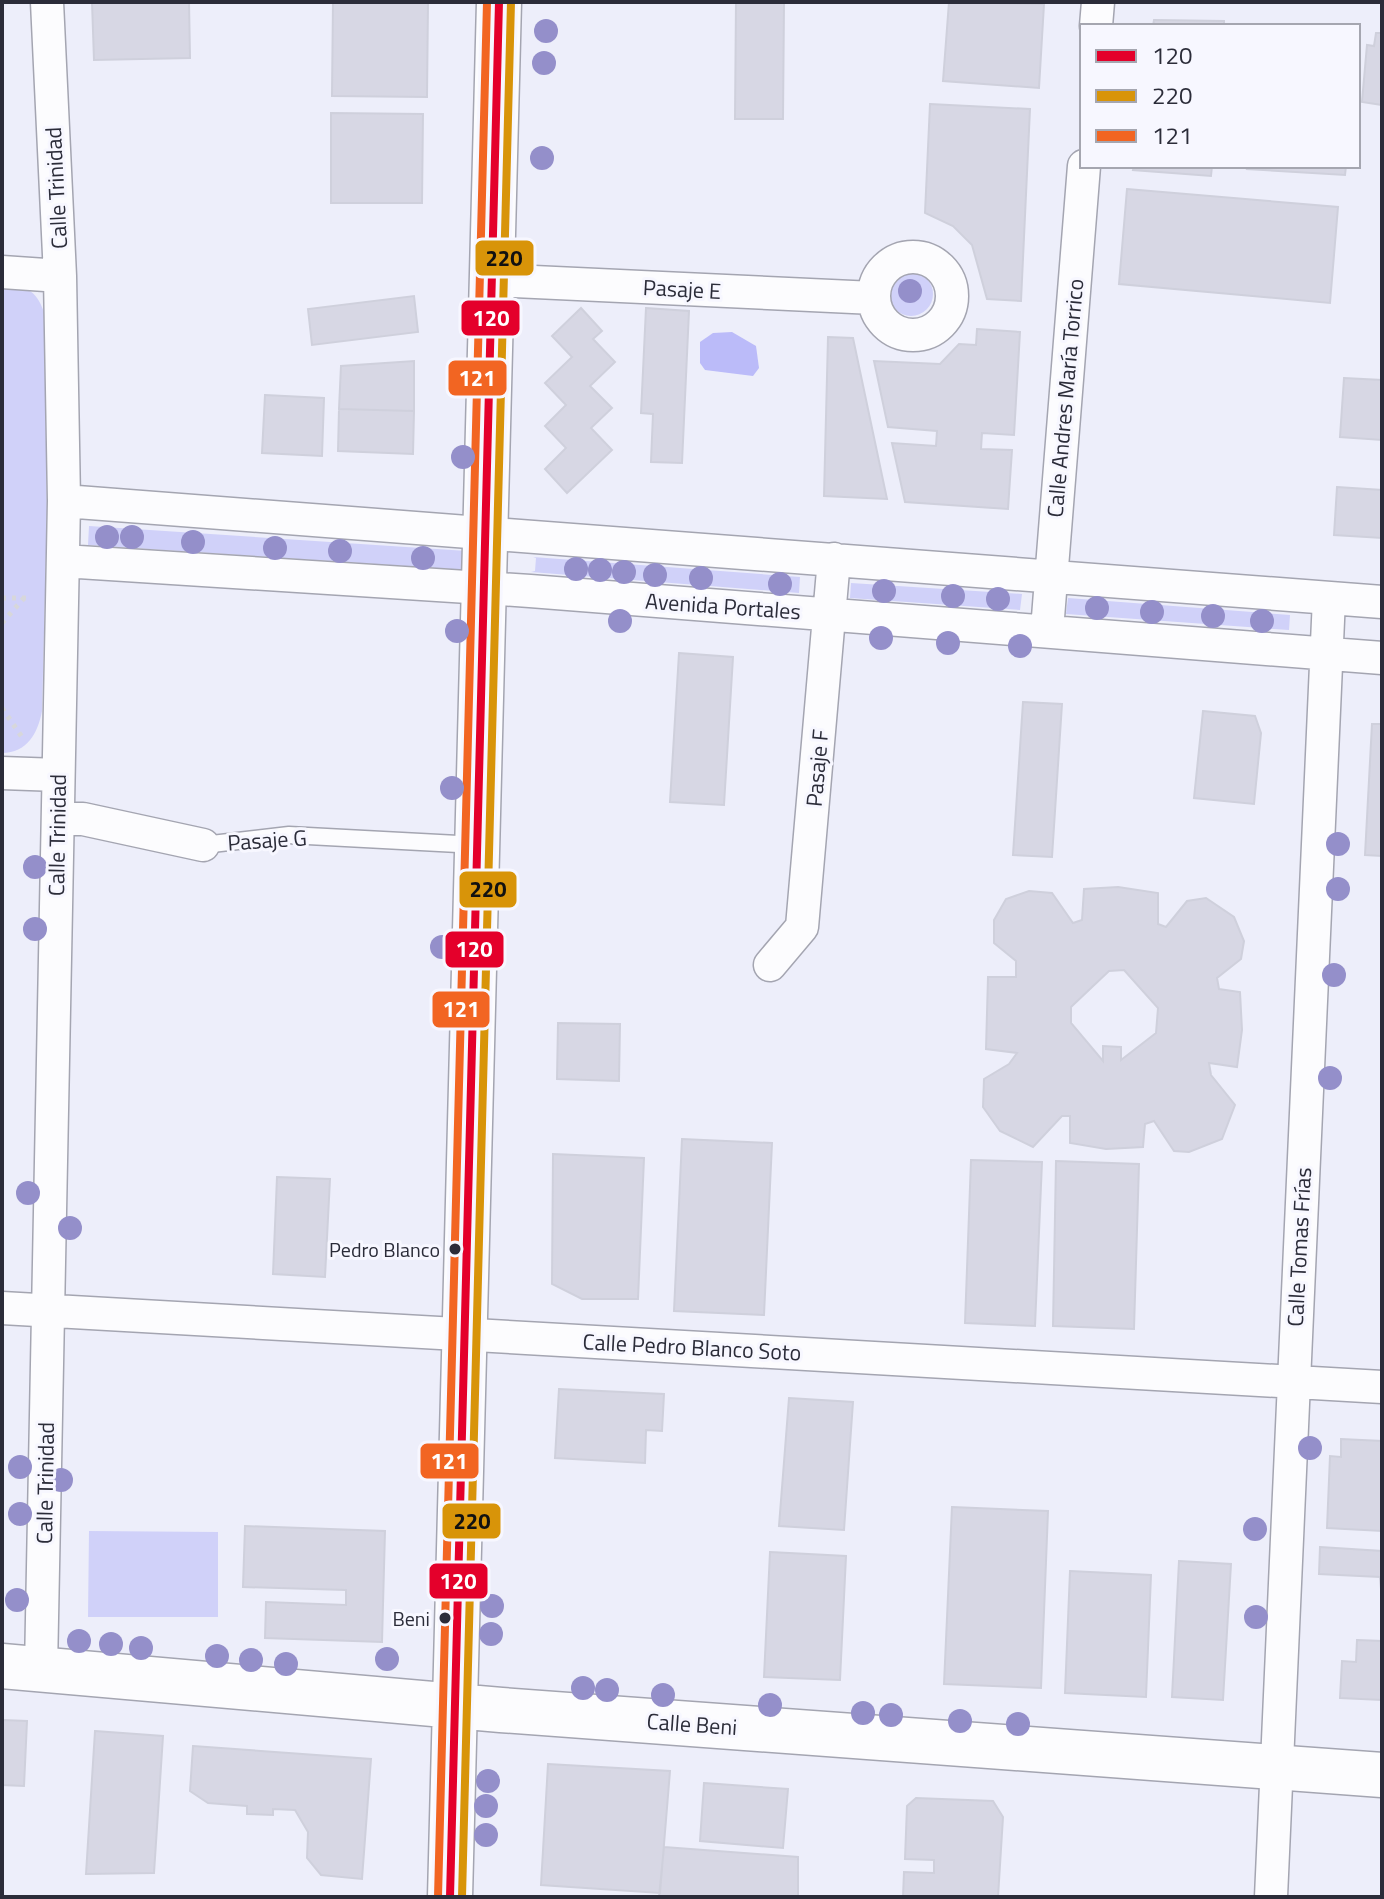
<svg xmlns="http://www.w3.org/2000/svg" width="1384" height="1899" font-family="'Titillium Web',sans-serif">
  <rect width="100%" height="100%" fill="#edeefa"/>
  <path fill="#d0d1f9" d="M889 294a22 22 0 1 1 44 0a22 22 0 1 1-44 0Z
    M2 284C25 286 36 289 44 312L47 513 42 711C38 733 27 753 2 753Z
    M89 526 467 551 466 570 88 545Z
    M533 557 800 577 799 593 531 572 535 571 536 558Z
    M851 583 1022 594 1020 610 850 598Z
    M1068 598 1290 615 1289 630 1066 614Z
    M89 1531 218 1532V1617H88Z"/>
  <path fill="#bbbbf9" d="M732 332 756 346 759 368 753 376 705 370 700 363V342L713 333Z"/>
  <path fill="#d7d7e4" stroke="#cfd0dc" stroke-width="2" fill-rule="evenodd" d="M92 2H189L190 58 94 60Z
    M333 2H428L427 97 332 96Z
    M736 2H784L783 119H735Z
    M949 2 1044 4 1039 88 943 81Z
    M1154 20 1224 21V26H1153Z
    M1376 33H1382V105L1362 102 1367 45 1374 46Z
    M930 104 1030 109 1021 301 987 299 972 245 953 226 925 213Z
    M331 113 423 114 422 203H331Z
    M1134 166H1212L1211 176 1133 170Z
    M1248 166H1346L1345 175 1247 169Z
    M1127 189 1338 207 1330 303 1119 284Z
    M414 296 418 332 312 345 308 309Z
    M581 308 602 331 593 339 615 362 590 386 612 408 591 428 612 450 567 493 545 469 566 448 545 426 566 405 545 383 572 357 552 336Z
    M646 308 689 311 682 463 651 462 653 414 641 413Z
    M977 329 1020 332 1014 435 982 433 981 449 1012 450 1008 509 905 502 892 443 936 446 937 431 888 427 874 361 940 364 959 344 976 345Z
    M828 337 853 338 887 499 824 496Z
    M414 361V411L339 409 341 366Z
    M1344 378 1382 380V440L1340 437Z
    M265 395 324 398 322 456 262 453Z
    M339 409 414 411 413 454 338 451Z
    M1337 487 1382 490V538L1334 535Z
    M679 653 733 657 724 805 670 802Z
    M1023 702 1062 704 1052 857 1013 855Z
    M1203 711 1255 716 1261 733 1254 804 1194 798Z
    M1372 724H1382V856L1365 855Z
    M1118 887 1158 893V924L1166 927 1187 901 1206 898 1234 917 1244 941 1241 959 1217 978 1219 989 1240 992 1242 1030 1237 1067 1209 1063 1211 1075 1235 1105 1222 1139 1189 1152 1174 1151 1154 1121 1145 1124 1143 1147 1106 1149 1070 1143V1116H1062L1033 1147 1000 1131 983 1107 984 1079 1009 1064 1017 1053 986 1049 988 977H1016V961L994 943V920L1006 899 1029 891 1052 893 1073 923 1082 920 1084 889ZM1124 970 1158 1008 1156 1033 1121 1060V1047L1103 1046V1061L1071 1023V1007L1109 971Z
    M558 1023 620 1024 619 1081 557 1079Z
    M682 1139 772 1143 764 1315 674 1311Z
    M553 1154 644 1158 638 1299H582L552 1284Z
    M971 1160 1042 1162 1035 1326 965 1323Z
    M1056 1161 1139 1164 1134 1329 1053 1326Z
    M277 1177 330 1179 325 1277 273 1274Z
    M559 1389 664 1394 662 1431 646 1430 645 1463 555 1458Z
    M789 1398 853 1402 844 1530 779 1526Z
    M1341 1439 1382 1441V1531L1327 1528 1330 1456 1341 1457Z
    M952 1507 1048 1511 1041 1688 944 1684Z
    M245 1526 385 1531 382 1642 265 1638 266 1602 346 1605V1590L243 1587Z
    M1320 1547 1382 1551V1601L1380 1577 1319 1574Z
    M770 1552 846 1556 840 1680 764 1677Z
    M1179 1561 1231 1564 1223 1700 1172 1697Z
    M1070 1571 1151 1575 1146 1697 1065 1693Z
    M1357 1640 1382 1641V1700L1340 1698 1342 1661 1356 1662Z
    M2 1720 27 1721 24 1786 2 1785Z
    M95 1731 163 1736 154 1873 86 1874Z
    M193 1746 371 1759 362 1879 321 1875 307 1858 308 1832 295 1810 273 1809V1815L247 1814V1806L208 1803 190 1791Z
    M548 1764 670 1771 660 1893 541 1885Z
    M704 1783 788 1789 783 1848 700 1841Z
    M916 1798 993 1801 1003 1817 998 1897H903L904 1872 934 1873V1860L905 1859 907 1806Z
    M664 1847 798 1857V1897H659Z"/>
  <g fill="none" stroke-linecap="round" stroke-linejoin="round">
    <g stroke="#a4a5b1" stroke-width="19">
      <path id="lane" d="M203 845 289 835 477 845"/>
    </g>
    <g stroke="#a4a5b1" stroke-width="35">
      <path id="street" d="M1096 26 1098 2
        M874 296a39 39 0 1 1 78 0a39 39 0 1 1-78 0Z
        M2 272 60 276
        M491 280 874 298
        M64 501 1382 602
        M63 561 530 591 1382 658
        M1047 630 1084 166
        M2 773 58 775
        M58 819H83L203 845
        M770 965 802 927 834 559
        M2 1308 1382 1387
        M41 1669 64 501 60 276 47 2
        M1271 1897 1329 598"/>
    </g>
    <g stroke="#a4a5b1" stroke-width="47">
      <path id="secondary" d="M2 1666 501 1710 1382 1775
        M450 1897 499 2"/>
    </g>
    <path stroke="#d7d7db" stroke-width="5" stroke-dasharray="4 6" stroke-linecap="butt" d="M2 598H32
      M2 623 24 598
      M2 708 24 740"/>
    <use href="#lane" stroke="#fcfcfe" stroke-width="16"/>
    <use href="#street" stroke="#fcfcfe" stroke-width="32"/>
    <use href="#secondary" stroke="#fcfcfe" stroke-width="44"/>
    <g stroke="#f7f7ff" stroke-width="14">
      <path id="bus-1" d="M450 1897 499 2"/>
    </g>
    <g stroke="#f7f7ff" stroke-width="14">
      <path id="bus-2" d="M462 1897 511 2"/>
    </g>
    <g stroke="#f7f7ff" stroke-width="14">
      <path id="bus-3" d="M438 1897 487 2"/>
    </g>
    <use href="#bus-1" stroke="#e4002b" stroke-width="8"/>
    <use href="#bus-2" stroke="#d89409" stroke-width="8"/>
    <use href="#bus-3" stroke="#f26522" stroke-width="8"/>
  </g>
  <g fill="#948fca">
    <circle cx="546" cy="31" r="12"/>
    <circle cx="544" cy="63" r="12"/>
    <circle cx="542" cy="158" r="12"/>
    <circle cx="910" cy="291" r="12"/>
    <circle cx="463" cy="380" r="12"/>
    <circle cx="463" cy="457" r="12"/>
    <circle cx="107" cy="537" r="12"/>
    <circle cx="132" cy="537" r="12"/>
    <circle cx="193" cy="542" r="12"/>
    <circle cx="275" cy="548" r="12"/>
    <circle cx="340" cy="551" r="12"/>
    <circle cx="423" cy="558" r="12"/>
    <circle cx="576" cy="569" r="12"/>
    <circle cx="600" cy="570" r="12"/>
    <circle cx="624" cy="572" r="12"/>
    <circle cx="655" cy="575" r="12"/>
    <circle cx="701" cy="578" r="12"/>
    <circle cx="780" cy="584" r="12"/>
    <circle cx="884" cy="591" r="12"/>
    <circle cx="953" cy="596" r="12"/>
    <circle cx="998" cy="599" r="12"/>
    <circle cx="1097" cy="608" r="12"/>
    <circle cx="1152" cy="612" r="12"/>
    <circle cx="1213" cy="616" r="12"/>
    <circle cx="620" cy="621" r="12"/>
    <circle cx="1262" cy="621" r="12"/>
    <circle cx="457" cy="631" r="12"/>
    <circle cx="881" cy="638" r="12"/>
    <circle cx="948" cy="643" r="12"/>
    <circle cx="1020" cy="646" r="12"/>
    <circle cx="452" cy="788" r="12"/>
    <circle cx="1338" cy="844" r="12"/>
    <circle cx="35" cy="867" r="12"/>
    <circle cx="1338" cy="889" r="12"/>
    <circle cx="35" cy="929" r="12"/>
    <circle cx="442" cy="947" r="12"/>
    <circle cx="1334" cy="975" r="12"/>
    <circle cx="1330" cy="1078" r="12"/>
    <circle cx="28" cy="1193" r="12"/>
    <circle cx="70" cy="1228" r="12"/>
    <circle cx="1310" cy="1448" r="12"/>
    <circle cx="20" cy="1467" r="12"/>
    <circle cx="61" cy="1480" r="12"/>
    <circle cx="20" cy="1514" r="12"/>
    <circle cx="1255" cy="1529" r="12"/>
    <circle cx="17" cy="1600" r="12"/>
    <circle cx="492" cy="1606" r="12"/>
    <circle cx="1256" cy="1617" r="12"/>
    <circle cx="491" cy="1634" r="12"/>
    <circle cx="79" cy="1641" r="12"/>
    <circle cx="111" cy="1644" r="12"/>
    <circle cx="141" cy="1648" r="12"/>
    <circle cx="217" cy="1656" r="12"/>
    <circle cx="387" cy="1659" r="12"/>
    <circle cx="251" cy="1660" r="12"/>
    <circle cx="286" cy="1664" r="12"/>
    <circle cx="583" cy="1688" r="12"/>
    <circle cx="607" cy="1690" r="12"/>
    <circle cx="663" cy="1695" r="12"/>
    <circle cx="770" cy="1705" r="12"/>
    <circle cx="863" cy="1713" r="12"/>
    <circle cx="891" cy="1715" r="12"/>
    <circle cx="960" cy="1721" r="12"/>
    <circle cx="1018" cy="1724" r="12"/>
    <circle cx="488" cy="1781" r="12"/>
    <circle cx="486" cy="1806" r="12"/>
    <circle cx="486" cy="1835" r="12"/>
  </g>
  <g fill="#2b2c39" stroke="#f7f7ff" stroke-width="3">
    <circle cx="455" cy="1249" r="7"/>
    <circle cx="445" cy="1618" r="7"/>
  </g>
  <g text-anchor="middle" dominant-baseline="central" stroke-width="6" stroke-linejoin="round" paint-order="stroke">
    <g font-size="20" fill="#2b2c39" stroke="#f7f7ff" text-anchor="end">
      <text x="440" y="1249">Pedro Blanco</text>
      <text x="430" y="1618">Beni</text>
    </g>
    <g font-size="22" fill="#2b2c39" stroke="#f7f7ff">
      <text transform="translate(56 188) rotate(-93)">Calle Trinidad</text>
      <text transform="translate(682 289) rotate(3)">Pasaje E</text>
      <text transform="translate(1065 398) rotate(-85)">Calle Andres María Torrico</text>
      <text transform="translate(723 606) rotate(4)">Avenida Portales</text>
      <text transform="translate(817 768) rotate(-85)">Pasaje F</text>
      <text transform="translate(57 835) rotate(-89)">Calle Trinidad</text>
      <text transform="translate(267 840) rotate(-4)">Pasaje G</text>
      <text transform="translate(1299 1247) rotate(-87)">Calle Tomas Frías</text>
      <text transform="translate(692 1347) rotate(3)">Calle Pedro Blanco Soto</text>
      <text transform="translate(45 1483) rotate(-89)">Calle Trinidad</text>
      <text transform="translate(692 1724) rotate(4)">Calle Beni</text>
    </g>
  </g>
  <g stroke="#f7f7ff" stroke-width="3">
    <rect x="474" y="239" width="61" height="38" rx="8" fill="#d89409"/>
    <rect x="460" y="299" width="61" height="38" rx="8" fill="#e4002b"/>
    <rect x="447" y="359" width="61" height="38" rx="8" fill="#f26522"/>
    <rect x="458" y="870" width="60" height="39" rx="8" fill="#d89409"/>
    <rect x="444" y="930" width="61" height="39" rx="8" fill="#e4002b"/>
    <rect x="431" y="990" width="60" height="39" rx="8" fill="#f26522"/>
    <rect x="419" y="1442" width="61" height="38" rx="8" fill="#f26522"/>
    <rect x="441" y="1502" width="61" height="38" rx="8" fill="#d89409"/>
    <rect x="428" y="1562" width="61" height="38" rx="8" fill="#e4002b"/>
  </g>
  <g font-size="22" text-anchor="middle" font-weight="bold" fill="#fff">
    <text x="491" y="326">120</text>
    <text x="477" y="386">121</text>
    <text x="474" y="957">120</text>
    <text x="461" y="1017">121</text>
    <text x="449" y="1469">121</text>
    <text x="458" y="1589">120</text>
  </g>
  <g font-size="22" text-anchor="middle" font-weight="bold" fill="#111">
    <text x="504" y="266">220</text>
    <text x="488" y="897">220</text>
    <text x="472" y="1529">220</text>
  </g>
  <rect width="1384" height="1899" fill="none" stroke="#2b2c39" stroke-width="8"/>
  <rect x="1080" y="24" width="280" height="144" fill="#f7f7ff" stroke="#a5a6b0" stroke-width="2"/>
  <rect x="1096" y="50" width="40" height="12" fill="#e4002b" stroke="#a5a6b0" stroke-width="2"/>
  <text x="1152" y="64" font-size="24" fill="#2b2c39">120</text>
  <rect x="1096" y="90" width="40" height="12" fill="#d89409" stroke="#a5a6b0" stroke-width="2"/>
  <text x="1152" y="104" font-size="24" fill="#2b2c39">220</text>
  <rect x="1096" y="130" width="40" height="12" fill="#f26522" stroke="#a5a6b0" stroke-width="2"/>
  <text x="1152" y="144" font-size="24" fill="#2b2c39">121</text>
</svg>
